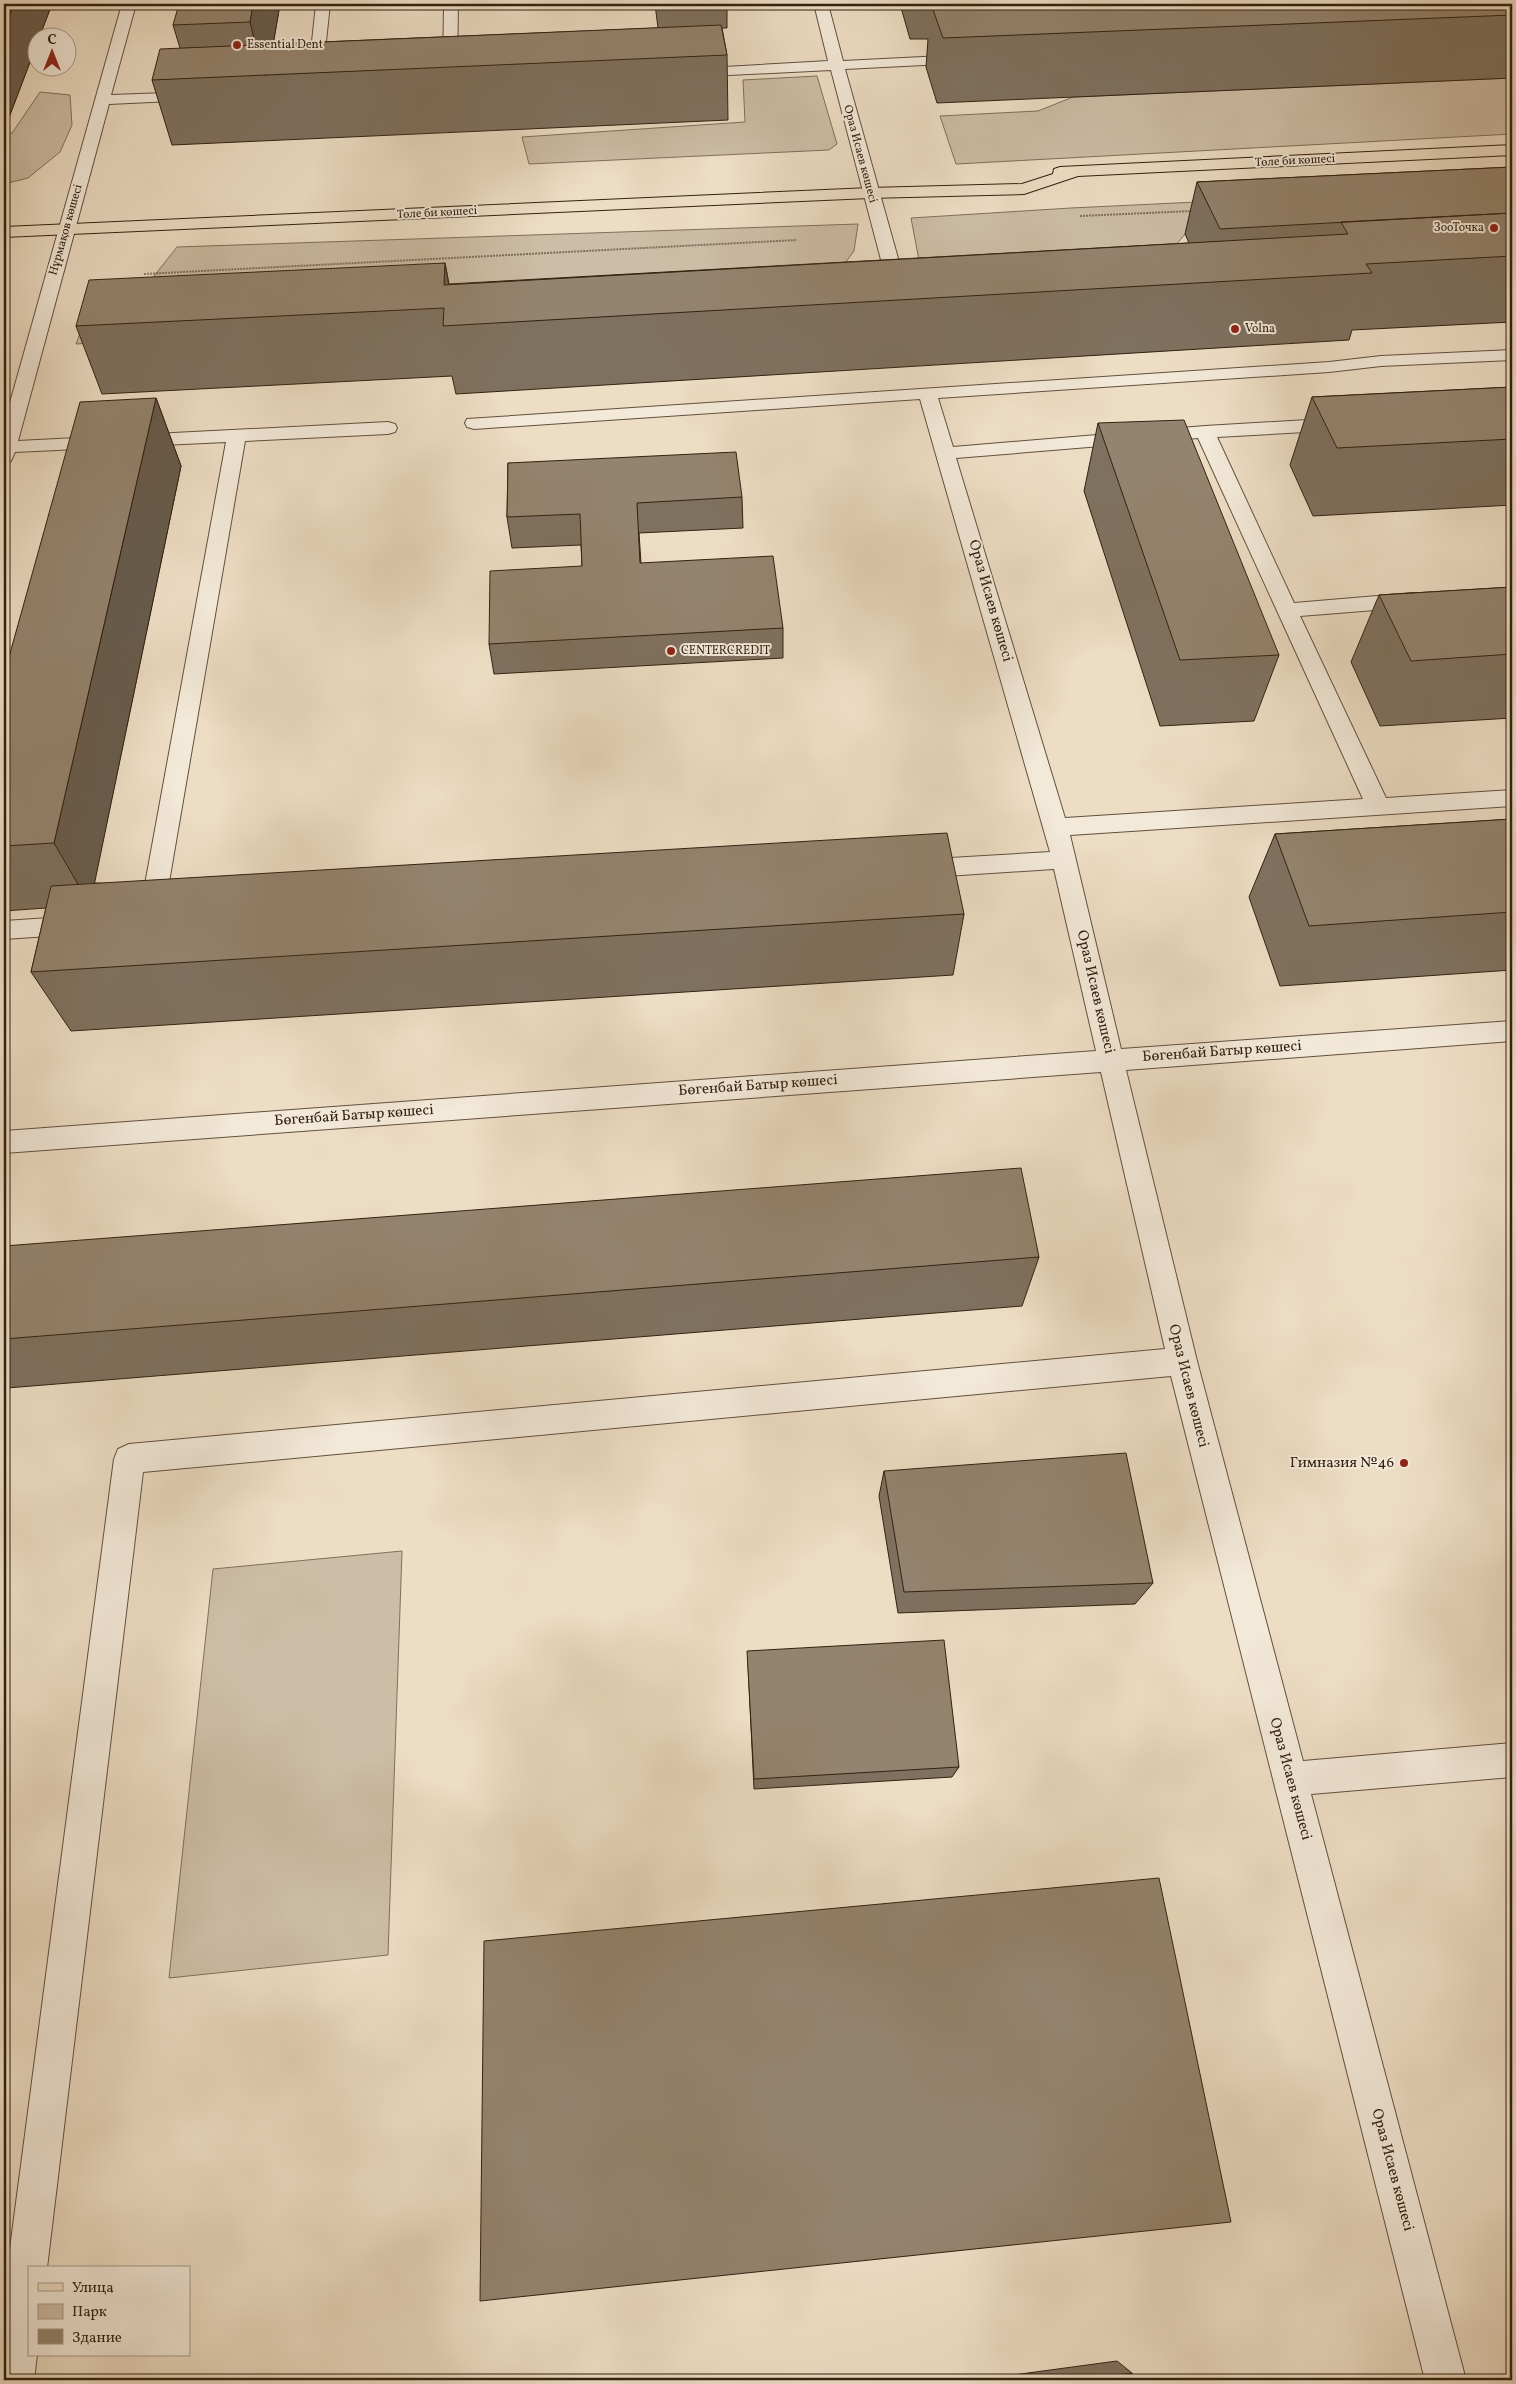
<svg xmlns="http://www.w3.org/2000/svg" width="1516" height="2384" font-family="Vollkorn,serif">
  <rect width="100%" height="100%" fill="#edddc4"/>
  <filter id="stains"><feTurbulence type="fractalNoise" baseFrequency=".004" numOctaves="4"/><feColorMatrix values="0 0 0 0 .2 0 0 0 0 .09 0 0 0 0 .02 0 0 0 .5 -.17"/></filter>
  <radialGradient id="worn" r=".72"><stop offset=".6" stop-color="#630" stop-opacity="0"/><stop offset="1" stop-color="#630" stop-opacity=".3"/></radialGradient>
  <path fill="#cdbda6" stroke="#806f5c" d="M817 76 837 144 829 150 529 164 522 137 745 122 743 80Z
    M1512 78V134L956 164 940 116 1038 111 1073 97Z
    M40 92 70 95 72 125 60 152 28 178 4 184V134L12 133Z
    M1512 187 1185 234 1132 300 929 313 911 218 1071 208Z
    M858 224 854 251 833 279 443 322 76 344 86 317 147 285 177 247Z
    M402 1551 388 1955 169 1978 213 1569Z"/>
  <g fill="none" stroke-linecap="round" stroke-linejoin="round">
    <g stroke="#62503e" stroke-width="2">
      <path id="minor" d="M122 4H136L111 95 194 92 201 96 194 100 109 104 18 441 388 422 395 424 397 428 395 432 388 434 245 441 163 917 160 924 151 926 142 924 139 917 226 442 15 452 11 461 4 463V424Z
        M316 4H330L322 79 315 83 308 79Z
        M444 4H458L457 75 450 79 443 75Z
        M814 4H828L843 61 963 55 970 59 963 63 845 69 908 294 905 298H893L890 294 831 70 689 77 682 73 689 69 828 61Z
        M1512 350V360L1381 366 1329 372 938 398 953 447 1205 426 1341 418 1348 420 1350 424 1348 428 1341 430 1217 437 1294 603 1413 593 1420 595 1423 600 1420 605 1413 607 1300 616 1386 798 1512 790V806L1070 835 1121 1049 1512 1021V1041L1126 1070 1197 1361 1303 1761 1512 1743V1777L1311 1794 1466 2380H1425L1171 1376 143 1472 47 2268H29V2355H37L34 2380H4V2294L114 1459 118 1449 129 1444 1165 1349 1101 1072 4 1153V1131L1096 1051 1054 869 916 878 908 875 904 869 908 863 916 860 1050 852 920 399 474 429 467 427 465 423 467 419 1329 362 1381 356ZM1198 438 1363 799 1065 818 956 458Z
        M80 916 89 918 92 925 89 932 80 934 4 939V921Z"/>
    </g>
    <g stroke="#332111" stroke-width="2">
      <path id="major" d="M1512 145V155L1078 176 1024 194 870 198 4 237V227L870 188 1022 184 1053 174 1054 169 1060 167Z"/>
    </g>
    <path stroke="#332111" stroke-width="2" stroke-dasharray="0.5 1" stroke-linecap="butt" d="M1080 216 1193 211
      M144 274 797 240"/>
    <use href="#minor" fill="#f3e9d9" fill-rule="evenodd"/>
    <use href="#major" fill="#edddc4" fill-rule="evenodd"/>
  </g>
  <path fill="#7f715f" stroke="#332111" d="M4 4H52L39 38H38V41L8 120H4Z
    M280 4 273 44 658 28 655 4H727V28H722L727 55 728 120 172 145 152 80 180 48 173 25Z
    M900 4H1512V78L937 103 926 67 928 39H910Z
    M1512 167V322L1352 330 1349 340 456 394 452 376 102 394 76 326 445 263 449 284 1189 243 1185 234 1197 182Z
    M1512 387V505L1313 516 1290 465 1312 397Z
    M156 398 181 466 94 883 964 914 953 975 71 1031 31 972 46 908 4 911V675Z
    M1098 423 1279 655 1254 721 1160 726 1084 491Z
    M508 463 742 497 743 528 639 533 641 563 783 628V658L494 674 489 644 582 566 581 545 512 548 507 517Z
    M1512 587V718L1380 726 1351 662 1379 595Z
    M1512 819V970L1280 986 1249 897 1275 834Z
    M4 1246 1039 1257 1022 1306 7 1388 4 1405Z
    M884 1471 1153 1583 1135 1604 898 1613 879 1496Z
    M748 1664 959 1767 952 1777 754 1789Z
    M1117 2361 1132 2373 1134 2380H976Z"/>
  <path fill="#685c4d" stroke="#332111" d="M14 4H52L39 38H38V41L8 120 4 109V29Z
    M253 4H280L268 75H263L250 22Z
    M445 263 456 325 444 285Z
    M156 398 181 466 90 905 54 843Z
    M4 1385 7 1388 4 1405Z"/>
  <path fill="#94836e" stroke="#332111" d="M4 4H14L4 29Z
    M179 4H253L250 22 173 25Z
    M931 4H1512V15L943 38Z
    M721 25 727 55 152 80 160 49Z
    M1512 167V213L1220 229 1197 182Z
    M1512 213V256L1366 264 1372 273 443 326 444 308 76 326 89 280 445 263 444 285 1348 234 1341 222Z
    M1512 387V439L1337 448 1312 397Z
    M156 398 54 843 4 846V675L80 402Z
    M1184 420 1279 655 1180 660 1098 423Z
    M736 452 742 497 637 503 640 563 773 556 783 628 489 644 490 571 582 566 580 514 507 517 508 463Z
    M1512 587V654L1411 661 1379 595Z
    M1512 819V912L1309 926 1275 834Z
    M947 833 964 914 31 972 51 886Z
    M1021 1168 1039 1257 4 1339V1246Z
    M1126 1453 1153 1583 904 1592 884 1471Z
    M944 1640 959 1767 754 1779 747 1651Z
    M1159 1878 1231 2222 480 2301 484 1941Z
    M1132 2373 1134 2380H1081Z"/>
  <g fill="#8f2418" stroke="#f3e9d9" stroke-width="2">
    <circle cx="237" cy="45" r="5"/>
    <circle cx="1494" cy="228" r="5"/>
    <circle cx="1235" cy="329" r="5"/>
    <circle cx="671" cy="651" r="5"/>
    <circle cx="1404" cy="1463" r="5"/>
  </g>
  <g text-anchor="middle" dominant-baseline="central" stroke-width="4" stroke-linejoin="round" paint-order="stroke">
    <g font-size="12" fill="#332111" stroke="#f3e9d9" text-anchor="start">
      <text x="247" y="45">Essential Dent</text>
      <text x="1484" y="228" text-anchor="end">ЗооТочка</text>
      <text x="1245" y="329">Volna</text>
      <text x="681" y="651">CENTERCREDIT</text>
    </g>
    <g font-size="12" fill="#332111" stroke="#f3e9d9">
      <text transform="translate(860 154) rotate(75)">Ораз Исаев көшесі</text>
      <text transform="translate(1295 161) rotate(-3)">Төле би көшесі</text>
      <text transform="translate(437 213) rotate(-3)">Төле би көшесі</text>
      <text transform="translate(66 230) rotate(-74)">Нұрмақов көшесі</text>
    </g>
    <g font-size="15" fill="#332111" stroke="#f3e9d9">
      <text transform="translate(990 601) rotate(74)">Ораз Исаев көшесі</text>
      <text transform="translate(1095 992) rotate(77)">Ораз Исаев көшесі</text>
      <text transform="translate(1222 1052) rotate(-4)">Бөгенбай Батыр көшесі</text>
      <text transform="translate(758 1086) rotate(-4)">Бөгенбай Батыр көшесі</text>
      <text transform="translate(354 1116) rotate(-4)">Бөгенбай Батыр көшесі</text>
      <text transform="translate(1188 1386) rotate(76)">Ораз Исаев көшесі</text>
      <text transform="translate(1290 1779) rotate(75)">Ораз Исаев көшесі</text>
      <text transform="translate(1392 2170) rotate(75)">Ораз Исаев көшесі</text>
    </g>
    <g font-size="15" fill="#332111" stroke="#f3e9d9" text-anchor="end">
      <text x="1394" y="1463">Гимназия №46</text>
    </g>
  </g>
  <rect width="1516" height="2384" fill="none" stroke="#edddc4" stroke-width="20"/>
  <rect x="5" y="5" width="1506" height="2374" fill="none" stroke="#332111" stroke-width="2.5"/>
  <rect x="10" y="10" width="1496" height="2364" fill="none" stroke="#332111"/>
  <rect x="28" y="2266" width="162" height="90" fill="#f3e9d9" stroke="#a69989"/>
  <rect x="38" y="2283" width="25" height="8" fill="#edddc4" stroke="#a69989"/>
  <text x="72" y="2292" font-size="15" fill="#332111">Улица</text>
  <rect x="38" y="2304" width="25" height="15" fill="#cdbda6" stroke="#a69989"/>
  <text x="72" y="2316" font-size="15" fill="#332111">Парк</text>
  <rect x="38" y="2329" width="25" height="15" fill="#94836e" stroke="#a69989"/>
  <text x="72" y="2342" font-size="15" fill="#332111">Здание</text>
  <g transform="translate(52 52)"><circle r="24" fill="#f3e9d9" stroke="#a69989"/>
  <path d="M0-4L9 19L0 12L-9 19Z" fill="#8f2418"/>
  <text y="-8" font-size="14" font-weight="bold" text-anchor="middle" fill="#332111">С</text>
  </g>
  <rect width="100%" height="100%" filter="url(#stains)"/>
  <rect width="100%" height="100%" fill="url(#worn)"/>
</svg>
